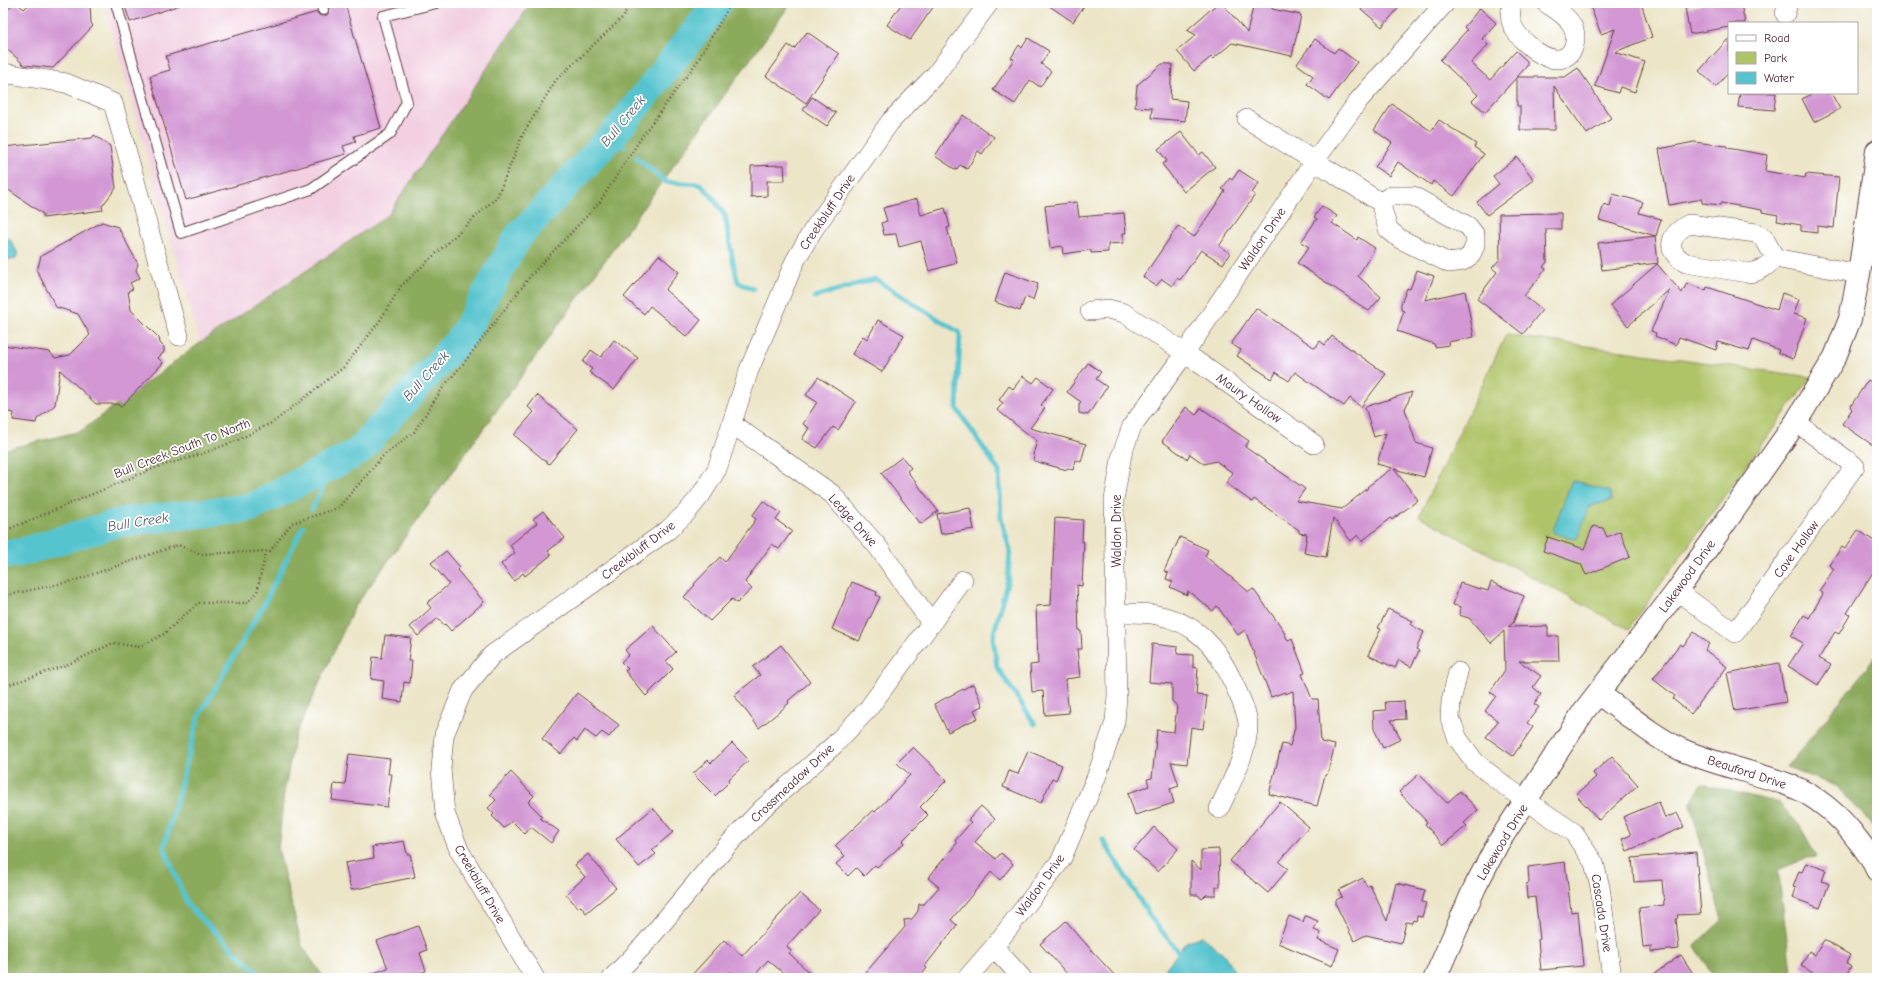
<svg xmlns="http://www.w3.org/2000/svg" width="1880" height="981" font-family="'Comic Neue',sans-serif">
  <rect width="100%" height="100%" fill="#fff"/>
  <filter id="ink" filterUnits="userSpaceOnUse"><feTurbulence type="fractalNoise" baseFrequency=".025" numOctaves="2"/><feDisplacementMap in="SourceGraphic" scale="8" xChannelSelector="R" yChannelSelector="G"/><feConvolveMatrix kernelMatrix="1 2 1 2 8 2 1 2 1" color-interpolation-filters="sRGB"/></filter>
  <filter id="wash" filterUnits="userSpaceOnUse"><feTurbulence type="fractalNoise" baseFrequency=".012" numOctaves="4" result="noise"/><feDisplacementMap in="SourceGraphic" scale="16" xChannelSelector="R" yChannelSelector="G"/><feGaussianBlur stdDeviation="0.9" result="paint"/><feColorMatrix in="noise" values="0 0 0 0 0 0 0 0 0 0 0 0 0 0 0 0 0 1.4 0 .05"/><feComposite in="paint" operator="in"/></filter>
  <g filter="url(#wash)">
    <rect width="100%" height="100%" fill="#ece5c7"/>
    <path fill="#f2cfe1" d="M104 3H531L388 215 200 343Z"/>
    <path fill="#afc468" stroke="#7c724a" d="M1506 335 1811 377 1628 629 1419 516Z"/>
    <path fill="#8baa5c" stroke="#6a6444" d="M531 3H791L354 608 295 736 284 793 278 849 302 946 324 978H3V450L81 431 200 343 388 215Z
      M1877 655V833L1869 820 1838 787 1787 767Z
      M1702 784 1779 803 1800 826 1817 857 1806 858 1778 870 1792 978H1714L1695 946 1722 920 1690 804Z"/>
    <path fill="#57c4cf" stroke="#50727d" d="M8 238 10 239 18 254 15 259 7 260 3 271V242Z
      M1572 480 1610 492 1611 501 1590 506 1577 539H1575L1554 533 1553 530Z
      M1202 936 1224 954 1238 978H1165L1163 972 1186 942Z"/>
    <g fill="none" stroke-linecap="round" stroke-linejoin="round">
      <path stroke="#57c4cf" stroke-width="5" d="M611 137 624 147
        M637 158 666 182 700 184 711 195 725 216 733 262 738 282 753 289
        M815 297 875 279 960 333 957 409 999 471 1001 518 1010 550 1008 579 993 637 997 667 1035 724
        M312 509 334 464
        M1103 840 1151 918 1182 956
        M263 978 188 906 164 847 199 716 262 608 303 527"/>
      <path stroke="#57c4cf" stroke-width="29" d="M3 554 19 553 121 522 250 508 358 452 462 337 518 237 619 128 718 3"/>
    </g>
    <g id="blocks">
      <path fill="#d397d4" d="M14 3H17L24 9 30 3H90L91 23 93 26 53 68 24 65 3 45V15Z
        M124 3H180V5L130 22Z
        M902 3H936L910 40 887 25Z
        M1045 3H1086L1073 22Z
        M1218 3H1222L1247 33 1254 3H1273L1272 9 1301 15 1292 56 1232 43 1213 59 1211 57 1194 71 1177 51 1196 35 1187 30Z
        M1354 3H1403L1382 27Z
        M1589 3H1641L1652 37 1615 52 1645 62 1635 92 1620 87 1618 93 1595 86 1615 29 1601 34Z
        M1712 3 1741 4 1745 23H1729V27L1690 34 1685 8Z
        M345 4 381 128 354 136 356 142 343 146 346 154 186 200 150 76 170 70 166 56 317 12 319 15 324 16 328 14 329 8Z
        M1480 8 1496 23 1482 39 1488 45 1471 63 1490 80 1516 51 1527 61V66L1485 112 1472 101 1478 95 1440 60 1467 30 1464 27Z
        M807 32 839 54 806 103 766 76 788 45 794 49Z
        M1028 38 1049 51 1041 64 1051 71 1040 87 1030 80 1015 104 993 90 1014 59 1011 58 1019 45 1022 48Z
        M1729 38V72L1716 87 1699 71Z
        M1315 39 1334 53 1338 48 1357 62 1329 100 1307 84 1313 76 1297 64Z
        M1162 64H1172L1170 99 1187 101 1185 121 1151 118 1152 108 1135 107 1137 85Z
        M1578 68 1611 118 1587 134 1554 86 1555 130H1520V106H1517V77H1565Z
        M1740 93H1776L1774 110 1738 107Z
        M1814 93H1831L1840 109 1814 122 1802 99Z
        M812 97 836 113 827 126 803 110Z
        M1392 104 1431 131 1439 120 1476 144 1474 147 1484 154 1454 196 1433 181 1431 185 1398 162 1389 176 1375 167 1392 143 1374 130Z
        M963 115 994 137 982 154 978 151 967 169 960 165 956 170 935 156 956 123 957 124Z
        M1181 132 1199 155 1203 152 1215 167 1184 192 1162 164 1167 161 1158 149Z
        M94 135 110 146 116 188 102 206 103 210 43 218V214L3 186V147L92 138Z
        M1694 142 1727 146V148L1767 155 1765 171 1805 178 1806 174 1839 177 1834 228 1817 226V233L1801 231V225L1777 221 1778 215 1762 212V210L1721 203 1720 205 1702 203V199L1669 205 1659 149Z
        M1517 157 1534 180 1487 215 1477 202 1499 184 1493 176Z
        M784 165 785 181H767V196L751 197V166Z
        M1239 170 1259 183 1252 193 1255 195 1219 246 1230 253 1223 264 1201 250 1180 280 1177 278 1172 286 1162 279 1156 286 1143 277 1178 226 1194 237 1225 191 1222 189 1230 178 1232 180Z
        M1613 194 1643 202 1639 213 1661 219 1656 236 1599 220 1604 204 1610 206Z
        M917 199 921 215 945 208 950 227 947 228 957 263 929 271 921 241 899 247 896 234 884 235 881 223 887 221 883 208Z
        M1077 202 1079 217 1124 213 1126 233H1123V243L1108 244V252L1091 253V250L1063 254 1062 246 1050 248 1045 206Z
        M1322 206 1337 216 1332 223 1357 240 1358 237 1375 248 1358 276 1381 297 1369 311 1297 263 1309 247 1301 242 1317 219 1314 217Z
        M1561 213V229H1546L1547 262 1543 267 1546 269 1524 296 1542 310 1523 334 1477 299 1497 272 1492 268 1500 259 1499 214Z
        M102 222 118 227 138 264 136 270 140 278 130 283 133 289 128 291 131 310 159 338 160 343 164 347V352L158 358 163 363 121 407 117 404H96L60 370 55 405 37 419 36 423 13 420 14 413 3 411V345L50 352 55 358 70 355 90 335 78 314 56 307 37 271 41 256Z
        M1655 236 1658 263 1602 270 1598 243Z
        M659 255 679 272 665 290 701 320 687 337 650 306 644 314 624 297Z
        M1657 264 1682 293 1687 283 1706 291 1707 287 1777 310 1782 293 1799 299 1794 314 1807 318 1793 359 1778 353 1779 350 1753 340 1749 351 1718 342 1716 350 1679 337 1676 345 1655 336 1656 333 1651 331 1670 289 1628 326 1610 305Z
        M1417 270 1434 276 1425 300 1465 291 1474 337 1448 342 1449 345 1435 347 1434 344 1397 331 1404 311 1401 310V304L1407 288 1410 289Z
        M1005 272 1038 284 1033 300 1025 297 1020 311 995 302Z
        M1256 308 1315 348 1320 341 1325 345 1332 336 1386 374 1361 407 1350 398 1344 406 1295 372 1289 381 1276 372 1272 379 1237 356 1241 350 1231 344Z
        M878 320 904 335 882 372 852 354 863 336 867 339Z
        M614 340 638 358 614 390 589 372 592 369 583 362 591 350 601 357Z
        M1088 363 1101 372 1096 379 1107 387 1088 415 1079 413V404L1081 402 1067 392Z
        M1023 376 1033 383 1038 377 1053 389 1041 405 1045 408 1030 428 1086 444 1081 462 1076 460 1073 470 1067 468V470L1034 461 1035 456 1033 455 1037 441 997 410 1003 403 999 400 1009 386 1013 389Z
        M818 377 856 402 838 430 833 427 817 448 802 439 809 428 803 424 817 402 806 395Z
        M1868 380 1877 386V448L1842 424 1852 409 1850 407Z
        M1412 392 1405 409 1416 443 1432 448 1424 477 1394 469 1418 500 1392 520 1391 518 1362 541 1358 535 1351 541 1333 518 1326 557 1304 553 1307 534 1299 533V530L1254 499 1252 502 1226 483 1233 473 1216 461 1204 464 1190 454 1187 459 1162 441 1186 407 1196 415 1201 408 1249 441 1245 447 1305 489 1296 501 1342 509 1368 488 1367 487 1392 468 1377 464 1386 433 1374 437 1365 407Z
        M537 395 578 429 549 464 514 435 534 412 528 407Z
        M902 457 911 468 907 471 938 511 921 524 881 473Z
        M763 501 781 513 776 520 792 531 779 549 772 544 745 582 752 589 737 603 732 599 710 621 684 597 695 585 694 584 720 557 725 562 756 519 752 516Z
        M970 508 974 529 941 534 937 514Z
        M543 511 565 538 548 551 551 555 525 576 523 573 514 581 501 564 515 553 510 545 537 523 533 519Z
        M1055 518 1083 520 1082 542H1084L1082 586 1077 585 1079 631H1081L1082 649H1077L1080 677 1065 679 1069 713 1045 715 1043 691 1032 692 1030 665 1038 664 1036 606 1051 605Z
        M1593 526 1603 528 1607 537 1620 531 1630 557 1586 575 1581 564 1543 551 1548 537 1584 549Z
        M1858 530 1877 543V566L1847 613 1850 615 1839 634 1835 632 1819 658 1831 665 1818 685 1788 666 1803 643 1791 636 1804 615 1809 618 1823 594 1819 591 1834 569 1829 565 1842 547 1845 549Z
        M1180 537 1208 550 1205 556 1249 592 1253 589 1282 628 1288 641 1292 639 1305 673 1302 674 1312 699H1318L1321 742 1335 745 1327 775H1325L1317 806 1269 794 1282 744 1290 746 1295 727 1293 691 1285 694V692L1271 697 1245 630 1238 635 1217 606 1213 611 1188 591 1187 595 1170 587 1173 582 1166 579 1168 573 1164 571Z
        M446 551 460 567 457 570 484 602 451 631 445 624 444 625 438 618 418 636 410 627 431 608 427 603 449 584 431 563Z
        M852 582 877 592 876 595 880 597 859 641 832 629Z
        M1491 582 1524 596 1513 623 1508 627 1548 626V636H1558L1559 661H1519L1541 676 1533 687 1541 694 1534 704 1539 707 1527 723 1533 727 1513 756 1486 737 1498 721 1485 711 1496 696 1490 692 1505 670 1504 631 1491 643 1469 618 1459 615 1461 607 1453 605 1460 583 1488 591Z
        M1388 609 1413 621 1411 625 1424 632 1416 649 1419 651 1411 667 1399 660 1395 668 1368 655 1381 629 1378 628Z
        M653 626 676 652 666 661 673 669 646 696 625 671 628 669 621 662 629 655 625 650Z
        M1694 632 1709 644 1705 650 1727 667 1691 714 1673 699 1675 696 1653 679 1680 644 1683 646Z
        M385 635 411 638 408 661H412L410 683 404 682 402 702 382 699 384 681 371 679 373 657 382 658Z
        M1152 644 1178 647 1177 654 1193 655V667L1198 668 1196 695 1207 696 1203 729 1191 727 1187 764 1171 762 1179 786 1170 789 1174 803 1135 815 1128 793 1149 786 1147 779 1152 778 1157 730 1174 732 1177 706 1172 701V684L1149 682Z
        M781 645 810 682 788 701 789 703 779 712 759 728 734 695 760 675 753 667Z
        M1779 663 1786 702 1735 711 1727 673Z
        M973 684 983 706 974 710 978 718 948 732 934 704Z
        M577 693 619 725 609 737 602 732 596 738 585 730 577 741 574 738 561 754 542 739Z
        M1404 701 1405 719 1391 720 1401 739 1383 748 1374 729 1373 711 1386 710 1385 702Z
        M732 743 749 760 728 780 729 782 715 796 693 774 708 760 711 763Z
        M913 747 947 780 920 807 928 815 902 841 904 843 877 867 875 865 864 876 856 868 848 876 836 864 845 856 835 846 873 810 875 812 910 775 897 763Z
        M1028 751 1062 765 1056 780 1052 778 1041 803 1003 787 1009 771 1018 774Z
        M349 754 390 759 388 774H392L387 807 332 800 334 784 345 785Z
        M1612 756 1638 785 1599 820 1576 795 1596 777 1593 773Z
        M511 772 534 796 528 802 542 816 540 818 559 831 551 843 531 827 525 834 512 821 504 828 492 816 494 814 488 808 496 800 490 794Z
        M1419 774 1447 803 1460 791 1478 810 1464 823 1467 826 1443 845 1425 824 1427 822 1399 792Z
        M1280 802 1309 827 1279 862 1288 869 1268 893 1230 861Z
        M1659 802 1665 818 1677 813 1684 827 1627 851 1622 839 1631 835 1623 817Z
        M981 806 995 819 975 842 996 859 1001 853 1013 864 1000 880 991 872 951 920 957 925 925 966 927 968 919 978H861L905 927 904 920 912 919 918 911 919 904H924L939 887 928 878 957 843 955 841 971 822 968 820Z
        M653 808 673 832 652 850 656 854 639 867 616 839Z
        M1154 827 1178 849 1158 872 1134 850Z
        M404 841 407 854H410L415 877 351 890 345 863 374 858 372 847Z
        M1219 849 1220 887H1216V895H1206L1202 899 1198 895H1191V861L1201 870V850Z
        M1696 852 1701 914 1677 915 1678 918 1676 919 1679 949 1651 952V946L1643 947 1639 908 1664 905 1662 880 1634 882 1632 858Z
        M588 854 616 888 586 913 581 906 578 908 566 894 585 877 575 865Z
        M1565 862 1571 912 1578 911 1583 966 1541 970 1538 940 1540 939 1535 897 1527 898 1526 884 1529 883 1528 867Z
        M1806 863 1826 870 1822 881 1829 884 1820 908 1793 898 1796 888 1793 887 1799 871 1802 872Z
        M1363 878 1367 887 1370 885 1387 921 1396 883 1425 890 1422 902 1426 903 1422 917 1417 916 1416 921 1413 920 1412 923 1406 922 1401 943 1366 935 1354 941 1336 905V900L1342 897 1339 890Z
        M800 893 819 910 787 946 791 951 789 953 815 978H789L768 960 752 978H737L731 972 725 978H689L724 940 742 956Z
        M1289 916 1303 922 1305 916 1318 921 1314 930 1321 933 1318 940 1339 949 1332 966 1278 943Z
        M1066 921 1093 952 1117 978H1071L1051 956 1040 944Z
        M418 926 427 950 420 953 426 971 419 973 421 978H365V976L388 968 377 941Z
        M1824 940 1850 955 1846 963 1851 966 1845 978H1822L1801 966 1809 951 1815 955Z
        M1681 955 1696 978H1648Z"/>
    </g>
  </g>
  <g filter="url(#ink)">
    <use href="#blocks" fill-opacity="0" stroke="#623d42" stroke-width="1"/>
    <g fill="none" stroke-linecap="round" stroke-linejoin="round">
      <g stroke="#623d42" stroke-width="12">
        <path id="service" d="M116 3 181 233 311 189 390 134 407 102 383 16 436 3
          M321 3 323 10"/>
      </g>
      <g stroke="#623d42" stroke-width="20">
        <path id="minor" d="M1512 3C1511 10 1509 18 1512 24 1517 38 1541 59 1556 59 1574 60 1579 38 1572 25 1566 15 1555 9 1546 3
          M1785 14 1788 3
          M3 73 66 83 113 103 179 336
          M1247 119 1380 202 1388 229 1400 239 1449 263 1463 261 1471 255 1475 245V235L1468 226 1413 196H1391L1380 202
          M1775 258C1767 266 1760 272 1748 273L1686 263C1665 251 1668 235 1689 224L1756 233 1764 238 1775 258 1859 274
          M1090 311 1108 309 1124 313 1185 353 1314 444
          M732 424 832 494 878 547 932 624
          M1677 591 1735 633 1855 466 1796 422
          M1117 613C1130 613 1144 612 1157 615 1197 623 1217 647 1233 682 1238 693 1248 713 1248 725 1248 752 1230 785 1219 809
          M1458 672 1451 701 1450 718 1458 739 1475 762 1509 789 1573 832 1594 863 1600 887 1612 978
          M994 947 1022 978
          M535 978 459 850 445 813 441 769 444 735 463 690 492 655 668 530 687 512 701 495 717 469 749 370 795 261 813 230 890 122 936 74 989 3
          M612 978 644 945 726 847 762 809 834 745 868 709 963 580
          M967 978 994 947 1061 860 1096 778 1115 722 1117 696 1114 500 1122 454 1132 426 1185 353 1314 162 1359 100 1445 3"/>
      </g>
      <g stroke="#623d42" stroke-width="24">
        <path id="tertiary" d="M1599 694C1623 711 1655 738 1682 750 1717 765 1754 772 1789 785 1816 795 1841 817 1857 839 1865 849 1872 858 1877 870
          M1435 978 1475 887 1498 843 1584 711 1677 591 1796 422 1835 357 1850 319 1859 274 1877 151"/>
      </g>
      <path stroke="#623d42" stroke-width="2.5" stroke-dasharray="1 3" stroke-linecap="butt" d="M3 530 9 529 157 467 199 455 238 440 275 421 344 367 379 322 401 286 497 197 523 134 556 80 624 16 629 3
        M3 596 73 581 178 545 201 554 270 551 292 523 338 508 384 455 414 432 444 386 463 364 532 274 599 203 643 135 697 62 731 3
        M3 687 69 664 113 643 140 647 164 634 198 603H247L257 592 266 552"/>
      <use href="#service" stroke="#fff" stroke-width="10"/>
      <use href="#minor" stroke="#fff" stroke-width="19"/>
      <use href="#tertiary" stroke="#fff" stroke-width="22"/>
    </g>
  </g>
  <g text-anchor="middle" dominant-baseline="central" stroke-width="3.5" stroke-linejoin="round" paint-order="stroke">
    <g font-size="13" fill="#4a1f2b" stroke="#fff">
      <text transform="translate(827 212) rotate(-56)">Creekbluff Drive</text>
      <text transform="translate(1262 239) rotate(-56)">Waldon Drive</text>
      <text transform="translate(1249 398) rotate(35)">Maury Hollow</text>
      <text transform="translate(182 448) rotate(-21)">Bull Creek South To North</text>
      <text transform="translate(853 520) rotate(48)">Ledge Drive</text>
      <text transform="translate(1116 531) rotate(-90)">Waldon Drive</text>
      <text transform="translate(1796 549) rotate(-54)">Cave Hollow</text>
      <text transform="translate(638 550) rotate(-37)">Creekbluff Drive</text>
      <text transform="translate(1687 576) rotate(-54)">Lakewood Drive</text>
      <text transform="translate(1747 772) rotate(18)">Beauford Drive</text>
      <text transform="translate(792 783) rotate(-43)">Crossmeadow Drive</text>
      <text transform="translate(1502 842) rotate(-59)">Lakewood Drive</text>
      <text transform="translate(480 884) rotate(60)">Creekbluff Drive</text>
      <text transform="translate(1040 885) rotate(-54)">Waldon Drive</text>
      <text transform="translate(1602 913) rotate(81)">Cascada Drive</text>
    </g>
    <g font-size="14" font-style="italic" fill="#4f5964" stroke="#fff">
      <text transform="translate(623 121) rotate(-50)">Bull Creek</text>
      <text transform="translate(426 376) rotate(-48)">Bull Creek</text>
      <text transform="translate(138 522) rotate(-9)">Bull Creek</text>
    </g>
  </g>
  <rect width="1880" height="981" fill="none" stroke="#fff" stroke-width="16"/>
  <rect x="1728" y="22" width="130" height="72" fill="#ffffff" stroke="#b7a5aa"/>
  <rect x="1736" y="35" width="20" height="6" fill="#ffffff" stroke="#b7a5aa"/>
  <text x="1764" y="42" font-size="12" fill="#4a1f2b">Road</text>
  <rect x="1736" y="52" width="20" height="12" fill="#afc468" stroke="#b7a5aa"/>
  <text x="1764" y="62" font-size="12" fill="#4a1f2b">Park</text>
  <rect x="1736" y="72" width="20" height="12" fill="#57c4cf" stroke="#b7a5aa"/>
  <text x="1764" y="82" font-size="12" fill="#4a1f2b">Water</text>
</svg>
